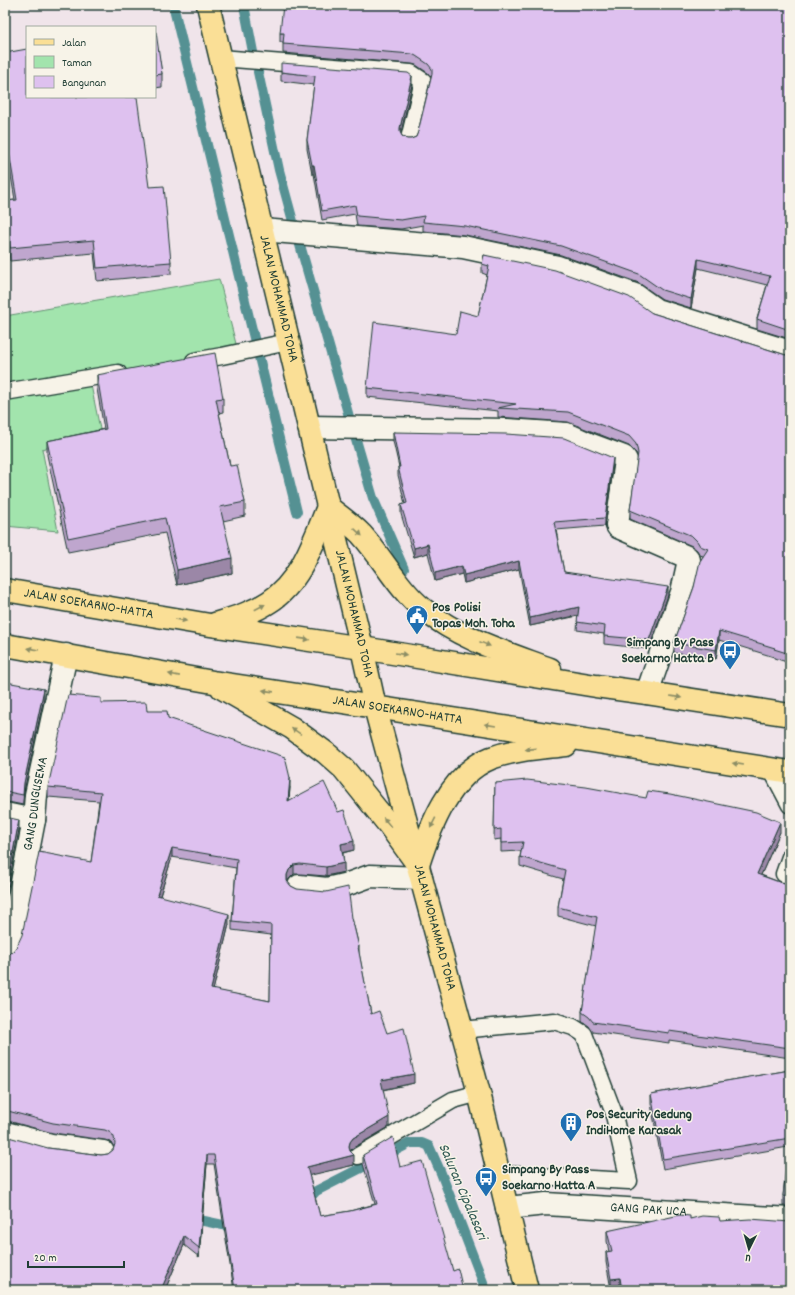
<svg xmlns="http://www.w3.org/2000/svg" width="795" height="1295" font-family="Dekko,sans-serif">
  <rect width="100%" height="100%" fill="#f0e4ea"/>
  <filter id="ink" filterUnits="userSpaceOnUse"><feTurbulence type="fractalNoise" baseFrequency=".025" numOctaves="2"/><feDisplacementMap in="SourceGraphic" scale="8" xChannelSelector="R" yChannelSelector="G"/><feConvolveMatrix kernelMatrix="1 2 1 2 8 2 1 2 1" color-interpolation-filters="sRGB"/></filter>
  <g filter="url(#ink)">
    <path fill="#a2e4ad" stroke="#609070" d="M219 279 240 359 91 385 101 434 42 449 58 531 5 526V316Z"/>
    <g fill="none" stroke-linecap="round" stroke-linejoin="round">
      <path stroke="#549193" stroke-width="10" d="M173 5 255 342
        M244 5 253 52
        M258 72 279 170 294 225
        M298 238 350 420
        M258 353 297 512
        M354 433 373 498 404 569
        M305 1203 316 1191 410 1143H422L429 1146 441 1173 486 1290
        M190 1218 237 1228"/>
      <g stroke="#1f3d34" stroke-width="19">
        <path id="service" d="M221 58 411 73 423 81 409 139
          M194 361 222 356 288 342
          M5 392 118 373
          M771 769 790 805
          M784 874 790 857
          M462 1030 554 1021 573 1027 584 1034 613 1111 629 1181 499 1174
          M358 1156 453 1100 479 1093"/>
      </g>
      <g stroke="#1f3d34" stroke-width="25">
        <g id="minor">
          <path d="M262 230 463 247 558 267 635 295 656 310 790 352"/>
          <path d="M309 427 507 430 567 434 589 444 624 457 626 460 617 525 618 527 687 557 689 560 682 592 647 693"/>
          <path d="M5 814 34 820"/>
          <path d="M299 886 327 889 348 884 370 876 421 878"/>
          <path id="s1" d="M5 952 11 939 34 820 36 795 66 655"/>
          <path d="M5 1133 51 1145 103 1152"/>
          <path id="s2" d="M507 1208 546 1204 790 1219"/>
        </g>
      </g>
      <g stroke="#1f3d34" stroke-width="25">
        <g id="primary">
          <path id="s3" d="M208 5 309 427 362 648 375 707 479 1093 527 1290"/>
        </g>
      </g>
      <g stroke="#1f3d34" stroke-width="25">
        <g id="trunk">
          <path id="s4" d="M5 590 210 625 362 648 596 686 647 693 790 715"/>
          <path d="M215 624C234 618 252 613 269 602 301 582 314 540 328 507 339 516 351 524 361 534 383 558 398 589 423 609 460 639 507 653 550 669"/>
          <path id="s5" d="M5 645 213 682 375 707 790 772"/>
          <path d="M222 688 292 728 326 753 344 769 389 825 418 865"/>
          <path d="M418 865C430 827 450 774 491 758 516 749 541 748 566 745"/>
        </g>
      </g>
      <use href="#service" stroke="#f7f3e8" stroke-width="16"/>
      <use href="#minor" stroke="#f7f3e8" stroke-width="22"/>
      <use href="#primary" stroke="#fadf96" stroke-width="22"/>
      <use href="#trunk" stroke="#fadf96" stroke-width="22"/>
    </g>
    <path fill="#bfa6ce" stroke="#1f3d34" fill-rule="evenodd" d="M790 5V339L757 329V319L767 285 698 268 691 308 662 299 639 283 561 255 465 235 423 231V225L401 229 357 226 355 214 322 220 314 174H312L307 149V140L314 85 281 81V72L412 85 401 134 402 136 407 139H411L416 137 418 132 431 77 428 73 416 65 412 64 283 53V42H280V33Z
      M155 32 162 74V87L155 88Z
      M5 53 149 187 171 262V274L97 281 94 253 10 261 5 214V201L15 200 5 140Z
      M484 255 652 313 786 355H790V663L774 658V657L719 640 716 659 674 653V643L694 587 703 556 700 555 697 550 692 546 630 519V510L638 458 636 453 629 446 568 422 498 417V411L367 397V388L456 334 478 316 487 275 482 273V264Z
      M97 375 223 398V412L219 413 230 466 245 502V516L223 521 232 573 177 585 165 533 68 552 47 455V441L104 429 97 389Z
      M393 432 613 466 605 526 556 530 564 572 668 595 649 649 604 644V634L577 630 578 616 530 626 519 569 464 583 462 574 435 581 428 553 414 557 401 514V505L405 504 398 475V467H399L393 441Z
      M5 680 7 682 44 698 24 792 23 805 8 802H5Z
      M101 703 147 711 168 718 290 787 289 801 354 850 343 853 344 872 326 876 300 874H294L289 879 288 882 291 886 352 918 359 947V953L371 1014 387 1033 414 1083 383 1090 389 1127 353 1148 350 1151 354 1165 309 1175 320 1216 350 1211 375 1204 363 1164V1155L400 1167 453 1271 463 1290H234L214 1164H207L199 1257 184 1245 165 1290H5L48 1148 101 1155 108 1154 113 1150 114 1147 111 1142 105 1140 53 1133 8 1121H5V955H7L12 952 91 862 99 801 48 797V787ZM172 857 236 868 232 921V930L271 935 270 1001 213 990 229 924 160 896Z
      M495 783 780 832 761 875 790 886V1058L669 1040V1043L593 1032 589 1026 582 1021V1012L596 926 558 916V907L563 879 520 866V857L521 851 501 852V839L494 840Z
      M790 1070V1206H783V1196L788 1147 663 1169 651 1104V1094Z
      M690 1219 720 1221 790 1290H620V1287L611 1289 606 1262V1252H609L607 1241V1231Z"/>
    <path fill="#9b87a7" stroke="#1f3d34" d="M412 76V85L400 137V128Z
      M312 165H314V174H312Z
      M698 259V268L691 308V299Z
      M613 458V466L605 526V518Z
      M428 544V553L414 557V548Z
      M232 558V573L177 585V570Z
      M519 561V569L464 583V575Z
      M462 566V574L435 581V573Z
      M668 587V595L649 649V640Z
      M579 607V615L530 626V618Z
      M719 631V640L716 659V650Z
      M44 689V698L24 792 23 805 24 783Z
      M290 778V787L288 811V801Z
      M19 820V830L5 904V895Z
      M780 822V832L757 884V874Z
      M354 841V850L341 853V844Z
      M172 848V857L157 905V895Z
      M344 863V872L326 876V867Z
      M294 865V874L289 879 287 884V875L289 870Z
      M229 914V924L211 999V989Z
      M414 1074V1083L381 1090V1080Z
      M389 1117V1127L353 1148 350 1151 349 1146 350 1142 353 1138Z
      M207 1155V1164L199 1257V1248Z
      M354 1155V1165L307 1176V1167Z
      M184 1236V1245L165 1290H161Z
      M620 1278V1287L611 1289V1279Z"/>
    <path fill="#dec1ef" stroke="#1f3d34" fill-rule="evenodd" d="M283 5H790V330L757 319 770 276 698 259 691 299 662 290 639 274 561 246 465 226 423 222 424 216 401 220 357 216 355 205 322 211 314 165H312L307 140 315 76 281 72V63L408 73 412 76 400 128V132L402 136 407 139H411L416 137 418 132 432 74V69L428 64 416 56 412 54 283 44 284 33H280Z
      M155 32H156L162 74 155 75Z
      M27 49V97H137L149 187 164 186 171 262 97 268 94 240 10 248 5 201 17 200 5 128V53Z
      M484 255 555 270 629 297 652 313 786 355H790V654L774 649 775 648 719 631 716 650 674 643 694 587 700 561 708 549 700 546 697 541 692 536 630 510 638 453 636 444 629 436 568 412 498 408 516 404 367 388 374 322 456 334 460 311 478 316 489 266 482 264Z
      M215 353 223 398 216 399 230 466 237 465 245 502 220 507 232 558 177 570 165 518 68 538 47 441 106 429 97 375Z
      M393 432 506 434 564 438 613 458 605 518 554 522 564 572 668 587 649 640 604 636 605 626 577 622 579 607 530 618 519 561 464 575 462 566 435 573 428 544 414 548 401 505 407 503 398 467H400Z
      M5 680H7L6 682 44 689 24 783 23 795 8 792H5Z
      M68 695 101 698V703L146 702 147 711H167L168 718 285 757 290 778 288 801 324 782 338 812 344 810 354 841 341 844 344 863 326 867 300 864 294 865 289 870 287 875V881L291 886 297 889 326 892 348 887 352 918 359 947H358L371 1014 379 1011 387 1033 404 1028 414 1074 381 1080 389 1117 353 1138 350 1142 349 1146 350 1151 354 1155 307 1167 320 1216 350 1211 377 1204 363 1155 393 1137 400 1167 422 1161 453 1271 458 1269 463 1290H235L214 1155H207L199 1248 184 1236 161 1290H5V1136L48 1148 101 1155 108 1154 113 1150 115 1144 114 1137 111 1133 105 1130 53 1123 8 1111H5V955H7L12 952 16 948 22 935 39 852 91 862 101 792 48 787ZM172 848 237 859 232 921 271 925 270 1001 211 989 229 914 157 895Z
      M527 780 586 787 646 798 648 791 670 794 756 812 780 822 757 874 790 886V1048L669 1031V1033L593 1022 589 1017 582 1012 597 917 558 907 565 870 520 857 523 842 501 843V829L494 830 495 783Z
      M5 817 19 820 5 895Z
      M790 1070V1197L783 1196 790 1138 663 1159 651 1094Z
      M680 1215 690 1216V1219L702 1216 719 1217 720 1221 750 1219 790 1222V1290H622L620 1278 611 1279 606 1252 612 1251 607 1231Z"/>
    <defs><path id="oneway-solid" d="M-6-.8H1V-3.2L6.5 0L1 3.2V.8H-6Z"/></defs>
    <g fill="#8c8e65">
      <use href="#oneway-solid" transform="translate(358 532) rotate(43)"/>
      <use href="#oneway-solid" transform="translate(260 607) rotate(-28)"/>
      <use href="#oneway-solid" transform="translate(181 620) rotate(10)"/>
      <use href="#oneway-solid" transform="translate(304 639) rotate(8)"/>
      <use href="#oneway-solid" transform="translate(485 644) rotate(22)"/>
      <use href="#oneway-solid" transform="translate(33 649) rotate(-170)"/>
      <use href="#oneway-solid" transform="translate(401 654) rotate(9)"/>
      <use href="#oneway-solid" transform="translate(174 675) rotate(-169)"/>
      <use href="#oneway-solid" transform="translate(268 691) rotate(-172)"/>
      <use href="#oneway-solid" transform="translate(676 697) rotate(9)"/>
      <use href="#oneway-solid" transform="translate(490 725) rotate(-171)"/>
      <use href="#oneway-solid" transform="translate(296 731) rotate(-146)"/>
      <use href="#oneway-solid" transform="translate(531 749) rotate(174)"/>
      <use href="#oneway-solid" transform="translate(738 764) rotate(-171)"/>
      <use href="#oneway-solid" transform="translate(387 822) rotate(-129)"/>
      <use href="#oneway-solid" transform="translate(433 823) rotate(117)"/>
    </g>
  </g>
  <defs>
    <g id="civic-pin" transform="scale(1.15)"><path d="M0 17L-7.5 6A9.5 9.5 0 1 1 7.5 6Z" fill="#1f6fb2" stroke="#f7f3e8"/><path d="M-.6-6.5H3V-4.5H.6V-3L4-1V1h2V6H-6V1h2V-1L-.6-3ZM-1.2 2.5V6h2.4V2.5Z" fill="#fff"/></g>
    <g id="bus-pin" transform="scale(1.15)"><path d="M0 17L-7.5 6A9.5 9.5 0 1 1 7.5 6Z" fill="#1f6fb2" stroke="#f7f3e8"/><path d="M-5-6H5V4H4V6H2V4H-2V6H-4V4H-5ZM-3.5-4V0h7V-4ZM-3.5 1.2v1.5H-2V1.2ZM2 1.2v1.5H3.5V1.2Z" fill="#fff"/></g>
    <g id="building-pin" transform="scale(1.15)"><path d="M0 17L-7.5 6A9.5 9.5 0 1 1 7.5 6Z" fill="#1f6fb2" stroke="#f7f3e8"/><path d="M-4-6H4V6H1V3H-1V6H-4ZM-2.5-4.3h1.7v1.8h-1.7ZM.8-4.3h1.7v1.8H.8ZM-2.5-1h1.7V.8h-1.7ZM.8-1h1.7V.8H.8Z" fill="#fff"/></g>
  </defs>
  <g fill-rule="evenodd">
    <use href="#civic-pin" x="417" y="616"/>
    <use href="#bus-pin" x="730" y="651"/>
    <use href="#building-pin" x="571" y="1123"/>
    <use href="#bus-pin" x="486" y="1178"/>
  </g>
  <g text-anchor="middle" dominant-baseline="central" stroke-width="3" stroke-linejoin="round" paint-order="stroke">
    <g font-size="14" fill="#1f3d34" stroke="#f7f3e8">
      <text stroke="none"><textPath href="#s3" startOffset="302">JALAN MOHAMMAD TOHA</textPath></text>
      <text stroke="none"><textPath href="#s4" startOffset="85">JALAN SOEKARNO-HATTA</textPath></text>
      <text stroke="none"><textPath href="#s3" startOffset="626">JALAN MOHAMMAD TOHA</textPath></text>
      <text stroke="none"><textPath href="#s5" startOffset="398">JALAN SOEKARNO-HATTA</textPath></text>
      <text stroke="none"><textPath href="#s1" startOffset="152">GANG DUNGUSEMA</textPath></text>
      <text stroke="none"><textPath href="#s3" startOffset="950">JALAN MOHAMMAD TOHA</textPath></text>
      <text stroke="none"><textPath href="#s2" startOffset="142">GANG PAK UCA</textPath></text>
    </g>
    <g font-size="14" font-weight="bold" fill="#1f3d34" stroke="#f7f3e8" text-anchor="start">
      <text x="432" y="608">Pos Polisi<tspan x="432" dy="16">Topas Moh. Toha</tspan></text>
      <text x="714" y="643" text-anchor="end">Simpang By Pass<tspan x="714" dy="16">Soekarno Hatta B</tspan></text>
      <text x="586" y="1115">Pos Security Gedung<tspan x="586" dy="16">IndiHome Karasak</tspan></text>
      <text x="502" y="1170">Simpang By Pass<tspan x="502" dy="16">Soekarno Hatta A</tspan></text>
    </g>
    <g font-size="15" font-style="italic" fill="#315954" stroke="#f7f3e8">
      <text transform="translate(462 1192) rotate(67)">Saluran Cipalasari</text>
    </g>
  </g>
  <rect width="795" height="1295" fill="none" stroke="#f7f3e8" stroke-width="20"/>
  <rect x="10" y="10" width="775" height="1275" fill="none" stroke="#1f3d34" stroke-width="1.5" filter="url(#ink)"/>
  <rect x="26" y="26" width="130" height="72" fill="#f7f3e8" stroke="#a1aaa0"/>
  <rect x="34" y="39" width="20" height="6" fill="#fadf96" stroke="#a1aaa0"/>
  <text x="62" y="46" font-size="12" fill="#1f3d34">Jalan</text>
  <rect x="34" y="56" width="20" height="12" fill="#a2e4ad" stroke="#a1aaa0"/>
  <text x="62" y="66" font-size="12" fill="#1f3d34">Taman</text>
  <rect x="34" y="76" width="20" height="12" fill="#dec1ef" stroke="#a1aaa0"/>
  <text x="62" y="86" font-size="12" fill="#1f3d34">Bangunan</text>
  <g transform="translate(749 1249) rotate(185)" stroke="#f7f3e8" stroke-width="3" paint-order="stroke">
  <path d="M0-3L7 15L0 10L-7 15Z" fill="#1f3d34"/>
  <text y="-6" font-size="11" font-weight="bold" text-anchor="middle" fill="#1f3d34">U</text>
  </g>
  <path d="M28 1261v6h96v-6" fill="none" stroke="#1f3d34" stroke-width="2"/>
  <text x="34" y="1261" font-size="12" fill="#1f3d34" stroke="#f7f3e8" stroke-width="3" paint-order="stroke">20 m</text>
</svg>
